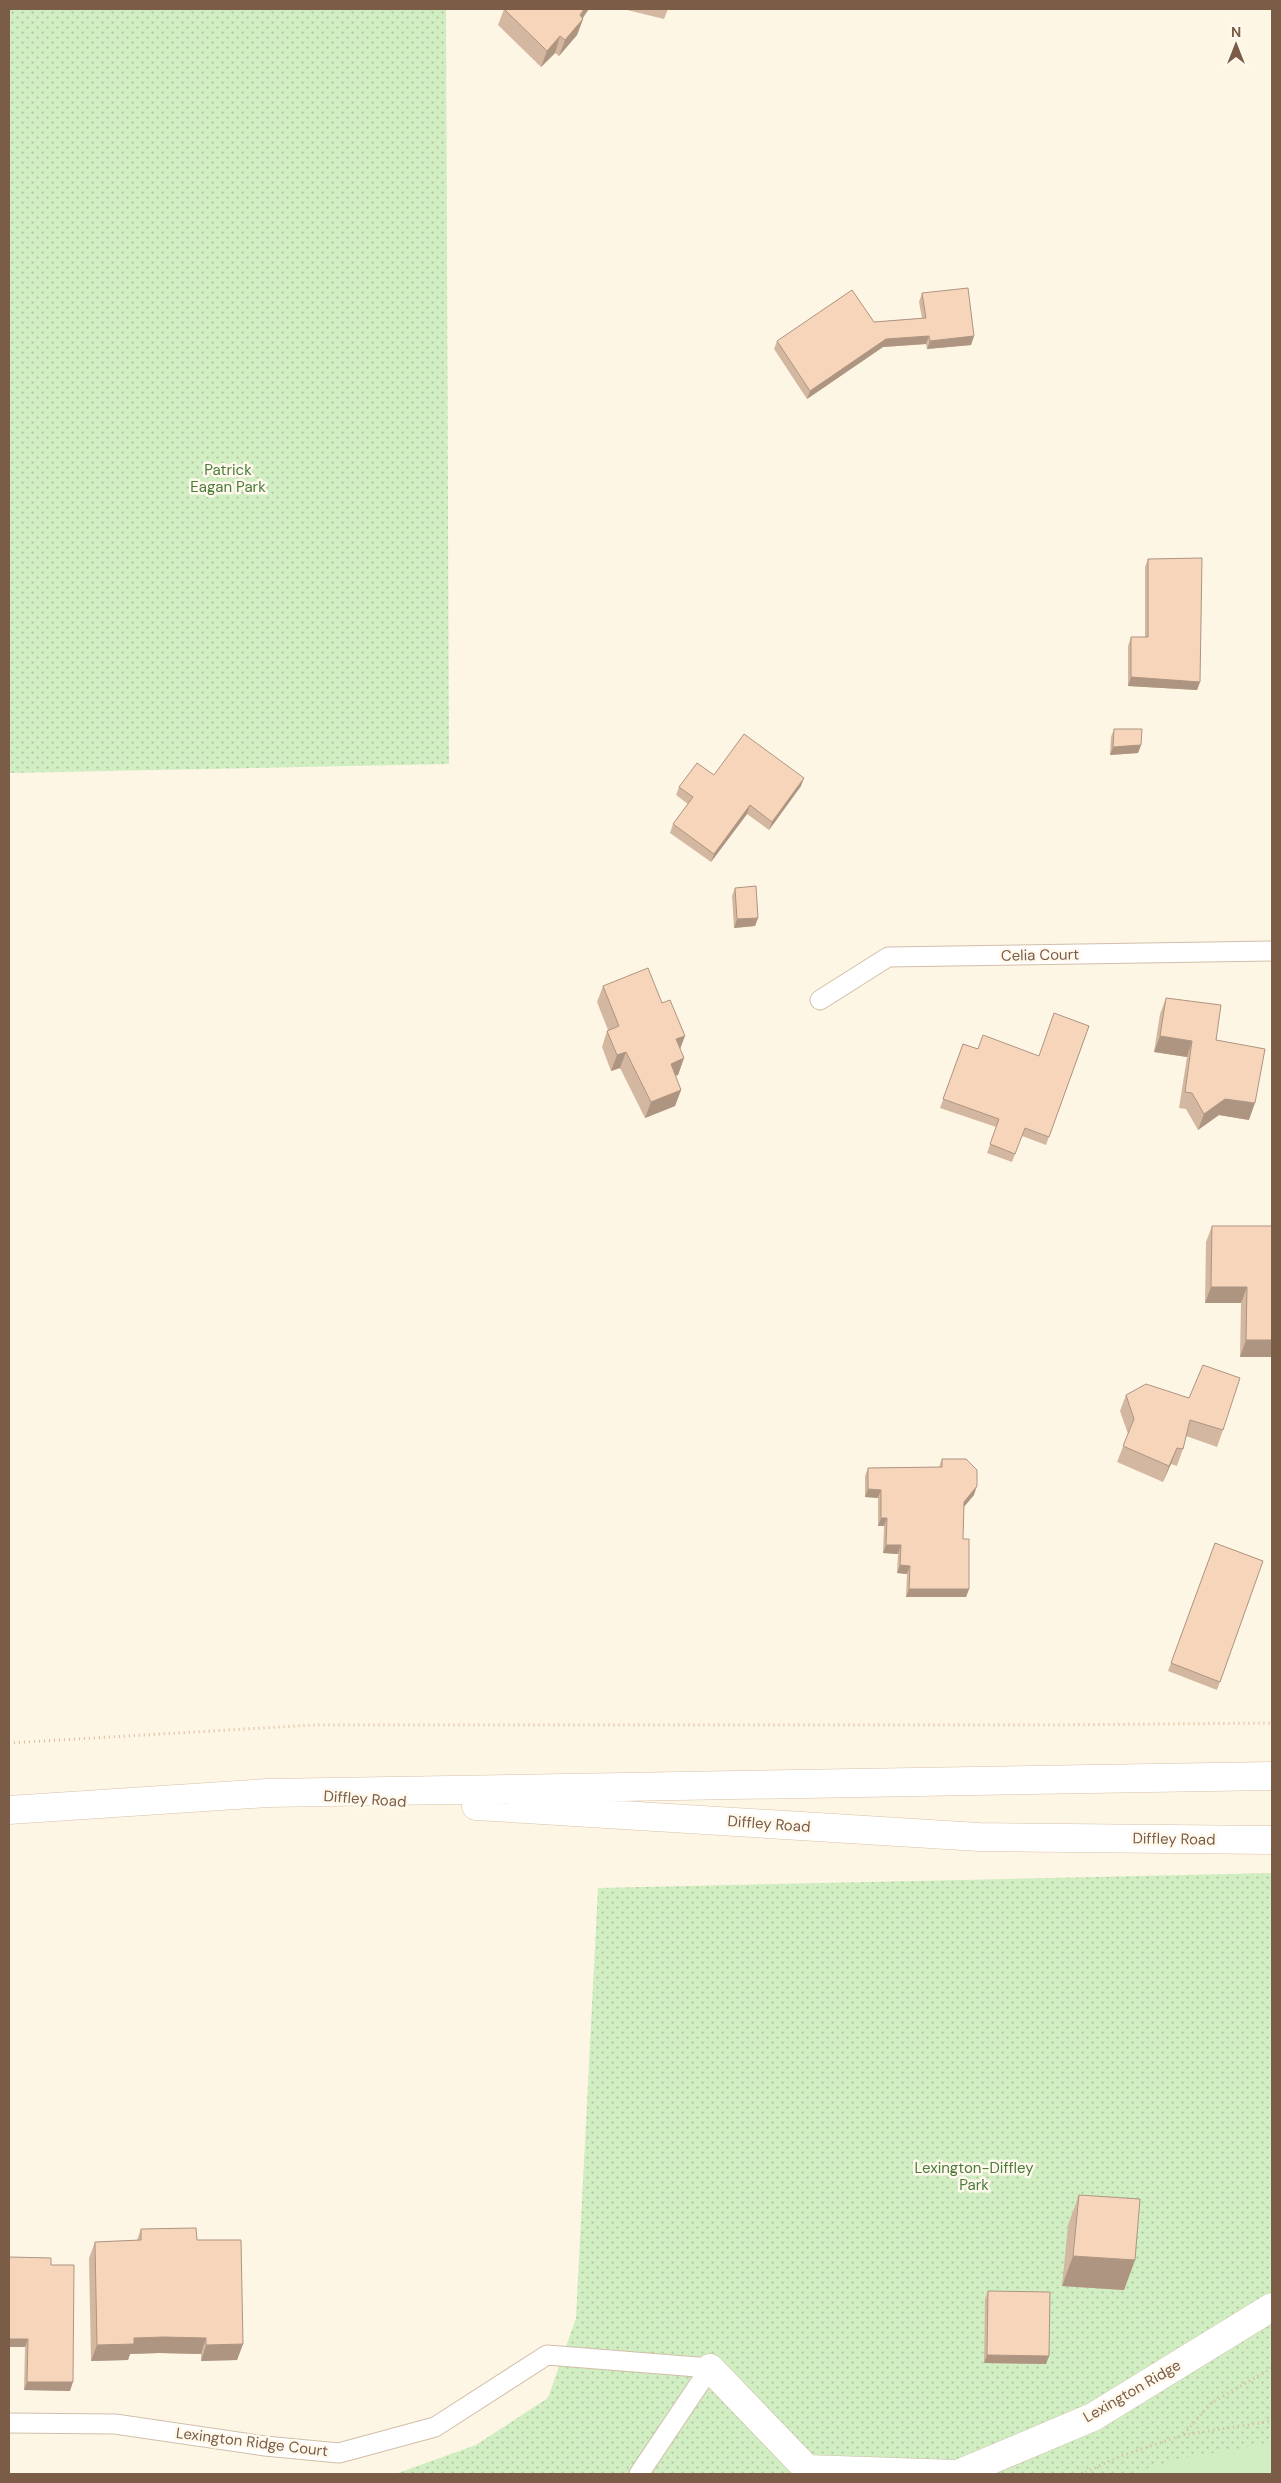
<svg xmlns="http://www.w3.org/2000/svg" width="1281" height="2483" font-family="'DM Sans',sans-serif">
  <defs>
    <pattern id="park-dots" width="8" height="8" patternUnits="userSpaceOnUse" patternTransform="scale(1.25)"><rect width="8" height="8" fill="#d1eec2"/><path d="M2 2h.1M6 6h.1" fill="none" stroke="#afc49f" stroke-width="1.8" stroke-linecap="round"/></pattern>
  </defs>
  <rect width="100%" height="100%" fill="#fef6e5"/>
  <path fill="url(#park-dots)" d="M9 9H446L449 764 9 773Z
    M1272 1873V2474H395L476 2445 548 2398 576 2318 598 1888Z"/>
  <path fill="#d1eec2" d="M1272 2443V2474H1129L1178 2459Z"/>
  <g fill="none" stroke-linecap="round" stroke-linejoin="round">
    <g stroke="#d1bea9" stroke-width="21">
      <path id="lane" d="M820 1000 888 957 1272 951
        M9 2423 115 2424 265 2446 339 2453 435 2427 547 2355 710 2368 639 2474"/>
    </g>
    <g stroke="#d1bea9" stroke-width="29">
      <path id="street" d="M710 2368 807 2469 955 2474
        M958 2474 1093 2417 1272 2307"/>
    </g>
    <g stroke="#d7c0a9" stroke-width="29">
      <path id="secondary" d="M476 1806 979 1837 1272 1840
        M9 1810 267 1793 1272 1776"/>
    </g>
    <path stroke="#dcb99c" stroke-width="3" stroke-dasharray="1 4" stroke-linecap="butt" d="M9 1743 313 1725H1058L1272 1723
      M1184 2434 1211 2403 1272 2368
      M1081 2474 1121 2456 1183 2435 1272 2421"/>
    <use href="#lane" stroke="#fff" stroke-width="19"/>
    <use href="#street" stroke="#fff" stroke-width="28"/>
    <use href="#secondary" stroke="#fff" stroke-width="28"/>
  </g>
  <path fill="#d4b7a0" d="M504 9 582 18 583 19 577 35 559 56 555 53 541 67 498 25Z
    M623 9H668L664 19Z
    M922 293 974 336 971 345 927 349 926 344 883 347 807 399 774 349 777 341 874 322 922 318 919 302Z
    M1148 559 1200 682 1197 690 1128 686V646L1131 637H1145V567Z
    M1114 729 1141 745 1138 753 1110 755 1111 737Z
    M714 775 801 786 769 830 747 814 711 862 670 833 673 824 688 804 676 795 679 787Z
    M735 888 758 918 755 926 734 928 732 896Z
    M603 986 684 1058 678 1075 675 1076 681 1090 675 1106 645 1118 620 1068 611 1071 602 1047 607 1031 608 1030 597 1002Z
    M1166 998 1216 1040 1249 1120 1219 1115 1198 1130 1186 1109 1179 1108 1187 1057 1154 1052 1160 1014Z
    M1089 1026 1046 1145 1022 1136 1012 1162 987 1153 996 1127 940 1108 963 1044 978 1049 1039 1056Z
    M1212 1226H1272V1357H1240L1241 1303H1205L1206 1242Z
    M1126 1395 1223 1430 1217 1447 1186 1436 1183 1449 1177 1466 1171 1464 1163 1482 1117 1462 1128 1434 1120 1411Z
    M942 1459 974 1495 964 1507 963 1539 969 1589 966 1597H906L907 1574 897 1573 898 1554 883 1553 884 1526H878V1498L865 1497V1476L868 1468 939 1467Z
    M1215 1543 1263 1561 1217 1690 1168 1671Z
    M1079 2195 1135 2260 1124 2290 1062 2286 1068 2225Z
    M141 2229 197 2240 243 2344 237 2360 201 2361V2354L159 2353 130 2354 128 2360 91 2361 89 2258 95 2242 137 2240Z
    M51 2265 70 2391 24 2390 25 2347H9Z
    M988 2291 1046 2364 984 2363 985 2299Z"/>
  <path fill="#ad9582" d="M584 9H589L578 25 583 19 577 35 559 56 565 40Z
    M560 36 555 53 541 67 547 51Z
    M929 336 926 344 883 347 807 399 810 391 886 339Z
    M974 336 971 345 927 349 930 341Z
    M1131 677 1200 682 1197 690 1128 686Z
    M1141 745 1138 753 1110 755 1113 747Z
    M804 778 801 786 769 830 772 822Z
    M750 805 747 814 711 862 714 854Z
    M758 918 755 926 734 928 737 919Z
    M685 1036 679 1052 676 1039Z
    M1160 1036 1192 1041 1187 1057 1154 1052Z
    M626 1052 620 1068 611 1071 617 1055Z
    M684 1058 678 1075 665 1080 671 1064Z
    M681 1090 675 1106 645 1118 651 1102Z
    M1225 1099 1255 1103 1249 1120 1219 1115 1198 1130 1204 1114Z
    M1211 1287H1247L1241 1303H1205Z
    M1246 1340H1272V1357H1240Z
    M1177 1448 1171 1464 1163 1482 1169 1466Z
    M977 1486 974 1495 961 1510 964 1502Z
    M868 1489 881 1490 878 1498 865 1497Z
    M881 1518H887L884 1526H878Z
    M886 1545H901L898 1554 883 1553Z
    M900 1565 910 1566 907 1574 897 1573Z
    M909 1589H969L966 1597H906Z
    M1073 2256 1135 2260 1124 2290 1062 2286Z
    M164 2337 206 2338 201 2354 159 2353 130 2354 128 2360 91 2361 97 2345 134 2338Z
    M9 2339H28L25 2347H9Z
    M243 2344 237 2360 201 2361 206 2345Z
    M987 2355 1049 2356 1046 2364 984 2363Z
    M27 2382H73L70 2391 24 2390Z"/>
  <path fill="#f7d5ba" stroke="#ad9582" d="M504 9H584L580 15 583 19 565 40 560 36 547 51Z
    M968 288 974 336 930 341 929 336 886 339 810 391 777 341 852 290 874 322 926 318 922 293Z
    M1202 558 1200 682 1131 677V637H1148V559Z
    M1114 729H1142L1141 745 1113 747Z
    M744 734 804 778 772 822 750 805 714 854 673 824 693 797 679 787 697 763 714 775Z
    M756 886 758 918 737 919 735 888Z
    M648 968 662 1003 670 1000 685 1036 676 1039 684 1058 671 1064 681 1090 651 1102 626 1052 617 1055 607 1031 619 1026 603 986Z
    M1166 998 1221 1005 1216 1040 1265 1049 1255 1103 1225 1099 1204 1114 1192 1093 1185 1092 1192 1041 1160 1036Z
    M1054 1013 1089 1026 1049 1137 1025 1128 1015 1154 990 1144 999 1119 943 1099 963 1044 978 1049 983 1035 1039 1056Z
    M1212 1226H1272V1340H1246L1247 1287H1211Z
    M1203 1365 1240 1378 1223 1430 1190 1420 1183 1449 1177 1448 1169 1466 1123 1446 1134 1419 1126 1395 1146 1384 1189 1398Z
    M942 1459H966L977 1470V1486L964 1502 963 1539H969V1589H909L910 1566 900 1565 901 1545H886L887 1518H881V1490L868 1489V1468L942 1467Z
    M1215 1543 1263 1561 1220 1682 1171 1663Z
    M1079 2195 1140 2199 1135 2260 1073 2256Z
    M196 2228 197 2240H241L243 2344 206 2345V2338L164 2337 134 2338V2344L97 2345 95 2242 141 2240V2229Z
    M9 2257 51 2258V2265H74L73 2382H27L28 2339H9Z
    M988 2291 1050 2292 1049 2356 987 2355Z"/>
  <g text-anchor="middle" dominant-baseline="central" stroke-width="5" stroke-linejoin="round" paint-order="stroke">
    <g font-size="15" fill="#4b7b3b" stroke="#fff9ed">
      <text x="228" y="470">Patrick<tspan x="228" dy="17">Eagan Park</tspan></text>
      <text x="974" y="2168">Lexington-Diffley<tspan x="974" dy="17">Park</tspan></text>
    </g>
    <g font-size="15" fill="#7a5c47" stroke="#fff9ed">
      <text transform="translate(1040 955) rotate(-1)">Celia Court</text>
      <text transform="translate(365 1799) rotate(4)">Diffley Road</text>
      <text transform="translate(769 1824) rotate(4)">Diffley Road</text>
      <text transform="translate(1174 1839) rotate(1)">Diffley Road</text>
      <text transform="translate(1132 2391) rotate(-30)">Lexington Ridge</text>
      <text transform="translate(252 2442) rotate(7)">Lexington Ridge Court</text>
    </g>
  </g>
  <rect width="1281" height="2483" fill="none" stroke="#7a5c47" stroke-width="20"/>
  <g transform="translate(1236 45)" stroke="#fff9ed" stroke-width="4" paint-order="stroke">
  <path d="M0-4L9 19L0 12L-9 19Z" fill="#7a5c47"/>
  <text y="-8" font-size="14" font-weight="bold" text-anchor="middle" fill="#7a5c47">N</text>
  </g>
</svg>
